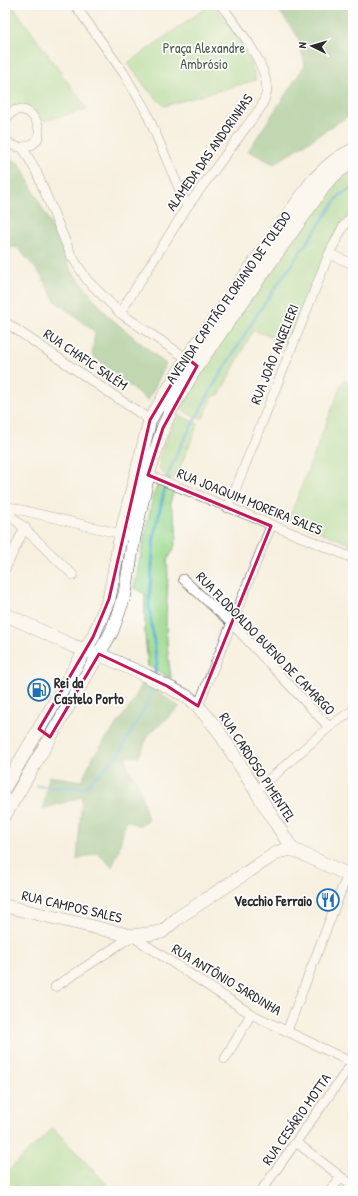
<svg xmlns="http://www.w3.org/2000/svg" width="358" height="1196" font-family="'Patrick Hand',sans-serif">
  <rect width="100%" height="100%" fill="#fff"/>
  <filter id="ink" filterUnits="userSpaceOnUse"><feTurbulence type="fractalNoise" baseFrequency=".025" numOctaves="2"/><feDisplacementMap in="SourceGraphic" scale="8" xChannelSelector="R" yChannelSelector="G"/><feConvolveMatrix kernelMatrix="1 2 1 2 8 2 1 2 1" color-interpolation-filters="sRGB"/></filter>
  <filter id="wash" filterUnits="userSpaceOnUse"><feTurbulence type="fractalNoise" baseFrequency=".012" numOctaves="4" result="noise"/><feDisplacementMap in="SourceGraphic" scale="16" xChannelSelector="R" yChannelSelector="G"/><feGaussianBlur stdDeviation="0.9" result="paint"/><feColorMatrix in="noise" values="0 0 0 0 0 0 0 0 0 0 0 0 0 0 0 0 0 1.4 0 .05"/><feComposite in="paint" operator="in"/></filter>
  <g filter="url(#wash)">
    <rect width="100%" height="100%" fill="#f7f0e0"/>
    <path fill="#9bd88d" stroke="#63825c" d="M5 5H12L87 109 45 121C33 109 21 106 5 112Z
      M210 5H214C232 28 249 50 256 80L164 106 147 89 128 63Z
      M353 171V209L336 231 289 344 253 330 220 394 213 396 203 418 191 415 182 409 181 406C229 328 284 255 337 181Z
      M343 380 353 384V545L289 519Z
      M178 415 198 424 176 477 171 479C150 470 162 451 168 435 171 429 173 419 178 415Z
      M158 484 174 491 170 503C177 522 181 543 167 560 169 579 167 597 166 616 166 637 168 657 171 678L148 666 145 635V594L134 588 153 496Z
      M53 1128 113 1191H5V1174Z"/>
    <path fill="#7cb878" stroke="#547252" d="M275 5H353V113L274 164 248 151 305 65 298 37Z
      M5 155 20 164 51 225 71 270 107 315 166 364 148 401 92 355 95 332 55 301 40 274 17 247 5 248Z
      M143 682 180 707 149 734 139 757H126L127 767 138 783 148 820 139 826 126 820 118 853 112 867 97 853 77 860 82 797 43 809 49 776 82 781 92 758 131 705Z"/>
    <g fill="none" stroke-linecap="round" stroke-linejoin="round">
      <path stroke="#45a7c5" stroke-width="3" d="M154 676 157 664 149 606 154 536 168 475 178 451 212 388 258 313 339 196 353 187
        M37 786 84 788 117 757 149 700 153 684"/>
    </g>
  </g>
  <g filter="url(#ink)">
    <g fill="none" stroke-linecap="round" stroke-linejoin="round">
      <g stroke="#4a4946" stroke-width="10">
        <path id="street" d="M75 5 123 72 145 109 187 207
          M5 120C26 87 59 143 23 147 16 148 9 144 5 138
          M23 148 36 171 71 255 87 280 120 313 192 362
          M329 254 353 264
          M120 313 187 207 261 107C263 102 267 95 267 89 265 60 238 28 221 5
          M5 322 150 420
          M144 473 353 558
          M5 506 134 537
          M228 508 329 254 343 227 353 215
          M5 510 73 575
          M5 569 25 527
          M183 579 232 624 329 727
          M198 706 271 526
          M255 792 329 727 353 710
          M55 987 132 936 251 1014 353 1063
          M287 1031 343 886 349 875
          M225 1059 251 1014
          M297 1143 353 1186
          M261 1191 353 1062
          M330 1191 341 1177"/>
      </g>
      <g stroke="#4a4946" stroke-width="14">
        <path id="secondary" d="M5 614 73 646 99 654 147 676 188 697 198 706 218 730 292 849 353 877
          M5 787 93 637 109 599 121 534 150 420 187 358 311 183C324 169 335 158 353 150
          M5 815 112 631 125 594 134 537 148 475 163 428 171 410 197 366 328 181 339 171 353 162
          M5 906 132 936 162 932 179 917 278 852 292 849"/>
      </g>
      <use href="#street" stroke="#fff" stroke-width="9"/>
      <use href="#secondary" stroke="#fff" stroke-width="13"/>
    </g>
  </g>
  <path d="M0 0H358V1196H0ZM187 358 197 366 163 428 148 475 271 526 198 706 167 686 99 654 50 737 39 729 93 637 109 599 150 420Z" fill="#f7f0e0" fill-opacity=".55" fill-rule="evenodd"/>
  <path fill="none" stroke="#c2185b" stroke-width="3" stroke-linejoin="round" d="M187 358 197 366 163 428 148 475 271 526 198 706 167 686 99 654 50 737 39 729 93 637 109 599 150 420Z"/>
  <defs>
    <g id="fuel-ring" transform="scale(1.15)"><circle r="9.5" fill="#fff" stroke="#1f6fb2" stroke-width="1.5"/><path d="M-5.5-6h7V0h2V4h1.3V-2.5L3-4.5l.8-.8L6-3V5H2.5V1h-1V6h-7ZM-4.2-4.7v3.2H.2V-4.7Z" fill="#1f6fb2"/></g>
    <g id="restaurant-ring" transform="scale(1.15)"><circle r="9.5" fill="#fff" stroke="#1f6fb2" stroke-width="1.5"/><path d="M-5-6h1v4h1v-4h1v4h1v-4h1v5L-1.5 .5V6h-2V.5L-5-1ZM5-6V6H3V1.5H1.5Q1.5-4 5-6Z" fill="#1f6fb2"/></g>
  </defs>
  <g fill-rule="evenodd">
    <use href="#fuel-ring" x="39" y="690"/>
    <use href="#restaurant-ring" x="328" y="900"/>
  </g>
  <g text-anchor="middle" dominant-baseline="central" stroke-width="3.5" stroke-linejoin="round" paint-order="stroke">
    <g font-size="14" fill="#4d5f48" stroke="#fff">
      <text x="204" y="47">Praça Alexandre<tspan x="204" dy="16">Ambrósio</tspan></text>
    </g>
    <g font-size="14" fill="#2b2b2b" stroke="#fff">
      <text transform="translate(209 152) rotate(-55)">ALAMEDA DAS ANDORINHAS</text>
      <text transform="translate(228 297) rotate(-55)">AVENIDA CAPITÃO FLORIANO DE TOLEDO</text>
      <text transform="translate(274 354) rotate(-68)">RUA JOÃO ANGELIERI</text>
      <text transform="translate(86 359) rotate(34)">RUA CHAFIC SALÉM</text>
      <text transform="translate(250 501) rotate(22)">RUA JOAQUIM MOREIRA SALES</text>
      <text transform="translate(266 643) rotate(46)">RUA FLODOALDO BUENO DE CAMARGO</text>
      <text transform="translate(258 767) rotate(57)">RUA CARDOSO PIMENTEL</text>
      <text transform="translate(72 906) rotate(13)">RUA CAMPOS SALES</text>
      <text transform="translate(227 979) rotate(31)">RUA ANTÔNIO SARDINHA</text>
      <text transform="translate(296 1119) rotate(-55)">RUA CESÁRIO MOTTA</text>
    </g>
    <g font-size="14" font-weight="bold" fill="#2b2b2b" stroke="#fff" text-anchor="start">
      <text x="54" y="682">Rei da<tspan x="54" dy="16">Castelo Porto</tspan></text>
      <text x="312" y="900" text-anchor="end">Vecchio Ferraio</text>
    </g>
  </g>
  <rect width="358" height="1196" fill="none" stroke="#fff" stroke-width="20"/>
  <g transform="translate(312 46) rotate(275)" stroke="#ffffff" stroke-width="3" paint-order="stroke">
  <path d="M0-3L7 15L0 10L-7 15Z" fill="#2b2b2b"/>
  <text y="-6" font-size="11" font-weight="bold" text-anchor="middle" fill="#2b2b2b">N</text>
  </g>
</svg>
